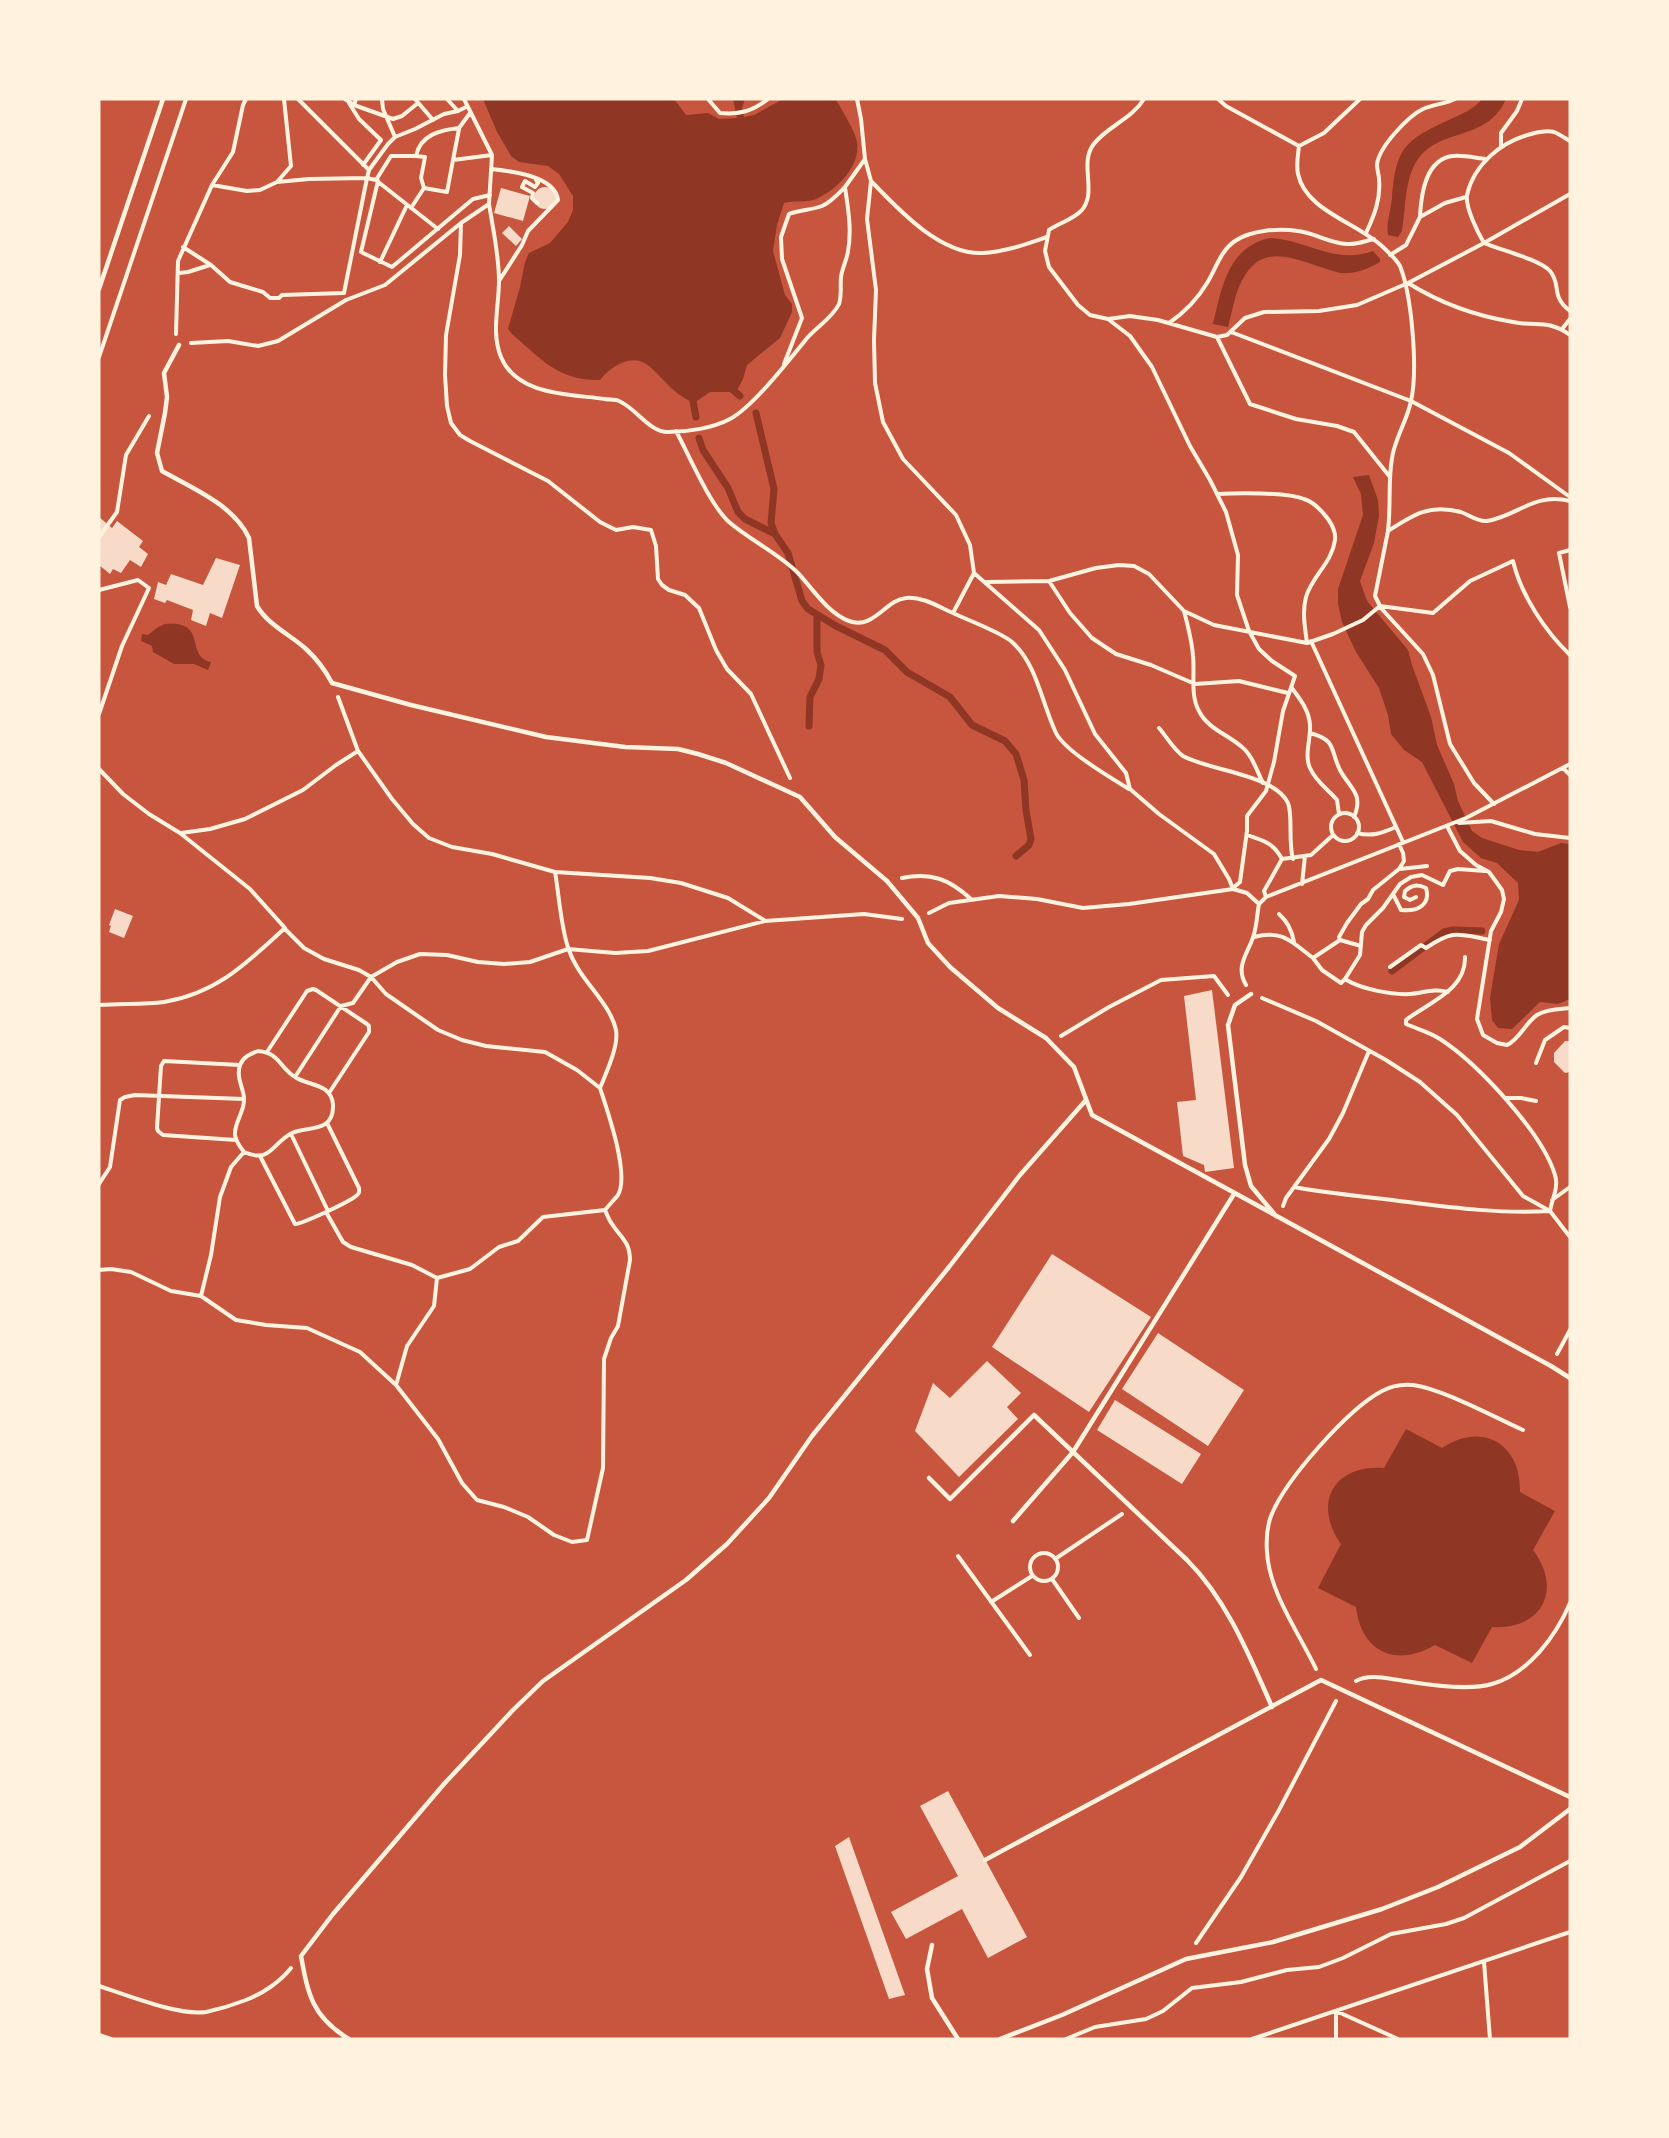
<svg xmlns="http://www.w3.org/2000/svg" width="1669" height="2138" font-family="Quicksand,sans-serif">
  <rect width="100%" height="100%" fill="#c8553d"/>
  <path fill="#8f3625" d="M483 99H674L686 115 708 113 719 119 737 118 733 99H745L742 108 744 117 754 115 783 99 836 100C841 108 856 133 857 142 861 166 837 190 816 199 806 203 794 200 784 203L777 225 773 251 785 295 792 304V312L780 338 747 365 743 379 736 392H710L694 403C688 400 682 397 677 393 667 385 659 374 649 366 632 352 611 366 600 380 559 381 541 359 512 334L508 329 520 287 525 262 529 253 550 243 568 222 573 210V196L559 174 548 166 519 162 511 156 497 132Z
    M1482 99H1506C1487 142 1441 127 1418 159 1404 179 1406 209 1402 231L1398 237 1388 235C1386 223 1391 210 1392 198 1396 147 1405 140 1451 119 1462 114 1474 109 1482 99Z
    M1270 238C1309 240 1333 265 1373 251L1380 259V262C1366 270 1355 274 1340 273 1295 261 1257 233 1236 295 1233 305 1231 316 1228 327L1213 324C1222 287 1228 247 1270 238Z
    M1369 475 1378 500 1379 516 1374 543 1360 581 1367 601 1408 650 1412 665 1431 717 1437 745 1454 784 1458 801 1472 831 1482 838 1519 850 1538 852 1561 843 1570 844V999L1558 1004 1540 1002 1512 1029 1498 1028 1492 1020 1490 998 1499 944 1519 900 1518 883 1497 863 1481 858 1463 842 1422 762 1404 750 1391 734 1388 715 1379 688 1356 652 1342 622 1338 604V589L1363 515 1361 494 1353 477Z
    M165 624C209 620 184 656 211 662L208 670 194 664H174L153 652 152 646 141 641 142 634 148 635 158 627Z
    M1406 1429 1442 1448C1483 1421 1521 1444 1520 1492L1555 1511 1533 1550C1563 1590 1542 1630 1492 1627L1472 1663 1435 1645C1396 1668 1361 1652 1356 1607L1318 1588 1341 1544C1312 1503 1334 1464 1384 1468Z"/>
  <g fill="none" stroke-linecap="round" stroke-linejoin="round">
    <path stroke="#8f3625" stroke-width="7" d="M728 386 740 396
      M692 396 696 417
      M756 413 774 489 771 523 775 534 788 553 802 601 808 609 836 626 885 650 907 672 950 697 972 725 1005 741 1016 754 1024 780 1026 810 1031 839 1029 845 1016 856
      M699 438 703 450 728 488 738 512 745 519 775 534
      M809 726 810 697 819 679 821 665 817 652V615
      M1392 971 1444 932 1453 930 1482 931"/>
  </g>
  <path fill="#f7dbc8" d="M534 198a11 11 0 1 1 22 0a11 11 0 1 1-22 0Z
    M501 188 530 196 523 221 494 213Z
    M509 226 522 239 516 246 502 233Z
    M99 517 112 528 117 521 143 541 139 547 148 554 141 567 130 560 121 573 113 569 110 574 99 565Z
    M216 558 240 565 222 618 210 613 206 626 191 620 193 610 167 600 165 603 154 599 158 582 166 585 171 574 203 585Z
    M115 909 133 916 124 938 109 932 111 926 109 925Z
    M1212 990 1234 1168 1205 1172 1204 1165 1183 1156 1177 1102 1196 1100 1184 996Z
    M1565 1041H1570V1072L1565 1073 1554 1062V1053Z
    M1052 1254 1151 1317 1089 1412 992 1347Z
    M1158 1333 1244 1390 1208 1446 1122 1389Z
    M987 1361 1021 1393 1007 1407 1018 1419 959 1477 915 1431 933 1383 950 1398Z
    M1115 1400 1201 1454 1182 1484 1097 1430Z
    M948 1791 1027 1937 988 1958 962 1909 906 1939 891 1912 958 1876 920 1806Z
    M849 1837 855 1854 905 1995 889 1999 835 1846Z"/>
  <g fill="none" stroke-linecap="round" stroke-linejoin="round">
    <path stroke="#fff3e0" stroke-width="4" d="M298 99 369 170
      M345 99 354 105 393 119 402 116 418 103
      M382 99 383 109 395 137
      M415 99 433 120
      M447 99 458 111
      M708 99 720 113C739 115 753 111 768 99
      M1144 99C1131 120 1107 126 1093 145 1079 165 1098 193 1081 211 1072 220 1059 223 1049 230L1045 251 1049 267 1078 305 1090 315 1108 319 1130 336 1152 367 1190 446 1210 480 1226 512 1238 555 1237 595 1249 631 1259 649 1272 661 1295 676 1283 711 1274 762 1266 791 1247 816V831L1240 882 1233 888
      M1218 99 1226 106 1299 146 1324 133 1360 99
      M349 103 359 119 381 140 363 165
      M354 105 356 99
      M466 107 458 111 444 114 415 129 395 137 388 144 369 170 367 178 376 180 391 156H416C420 135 440 130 459 128L470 113
      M1570 141C1565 138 1559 134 1554 132 1546 130 1538 132 1531 134 1501 142 1474 164 1467 195 1465 207 1478 233 1484 243 1500 250 1539 259 1550 271 1562 285 1550 296 1570 311
      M1299 146C1298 155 1296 165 1298 174 1306 212 1360 223 1385 249 1390 254 1397 260 1400 266 1412 296 1418 370 1411 401 1407 421 1395 438 1392 458 1388 481 1391 506 1388 530
      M1501 147V133L1517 111 1522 99
      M416 156 425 157 421 178 424 188
      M865 159 871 181 867 219 876 290 874 340 875 383 883 422 903 459 956 515 970 545 974 573 1039 630 1065 670 1095 734 1126 773 1130 789 1159 814 1214 854 1229 879 1233 889
      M453 160 459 129
      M491 169C511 171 555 176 558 200L528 231 522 245 499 281
      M536 180 538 183 535 187 525 181 522 187 533 193 532 198 537 203
      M377 181 438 229
      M378 181 361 252 392 267 473 199 490 195
      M871 181C898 209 940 255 983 253 1005 252 1026 244 1047 237
      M277 182 291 166 284 99
      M489 204C493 229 499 255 499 281 499 306 491 333 501 357 517 396 570 394 605 399 609 400 615 399 619 401 636 408 649 432 668 432 688 432 713 428 730 419 754 406 790 359 808 337 818 326 833 317 839 304 842 295 840 286 841 277 842 268 847 260 848 251 852 230 848 208 845 187L865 159 861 119 857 99
      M411 208 424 188 447 192 453 160 492 155
      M1420 217C1421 195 1425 159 1453 156 1464 155 1476 158 1486 159
      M461 223 460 255 446 335 445 375 447 406 451 423 460 435 470 441 548 481 600 522 616 530 633 527 651 530 656 546 658 579 662 585 669 590 685 595 699 608 716 650 727 669 751 694 790 778
      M1366 233C1374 216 1381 199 1379 179 1379 175 1377 170 1377 165 1378 148 1408 116 1423 109 1434 104 1445 104 1455 99
      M183 247 211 265 230 282 263 292 270 298H279L282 295 344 293 367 178 309 179 277 182 260 190 247 191 212 185
      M1390 255 1406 245 1420 217 1445 203 1466 197
      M380 262 407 205
      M179 273 188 272 210 265
      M1408 283C1440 303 1476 316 1513 322 1537 327 1548 319 1570 335
      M1108 319 1130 316 1158 320 1217 337 1227 335 1245 318 1264 312 1319 311 1357 305 1408 283 1484 243 1570 194
      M1169 323C1185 312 1197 300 1207 283 1216 269 1220 251 1235 241 1251 230 1279 228 1298 231 1315 233 1329 243 1347 244 1356 245 1365 241 1374 239
      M1562 329 1570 319
      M1231 332 1411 401 1509 453 1570 497
      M176 334 178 261 212 185 233 152 243 105 246 99
      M1217 337 1250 404 1296 419 1337 426 1354 432 1390 477
      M191 343 228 341 258 346 278 341 346 300 385 285 461 223 489 204 492 155 464 99
      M99 357 186 99
      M784 364 802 318 782 259 781 237 789 214C799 210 812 210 822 206 831 202 838 194 845 187
      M676 431C689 455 710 505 729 522 750 540 776 552 796 571 811 586 827 613 849 621 874 630 885 600 906 598 922 596 939 607 953 613
      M1217 494C1237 493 1286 492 1304 499 1314 502 1322 511 1328 519 1333 526 1336 532 1335 540 1332 563 1312 576 1306 597 1302 612 1305 628 1307 643
      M99 537 117 512 126 455 149 416
      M1570 550 1559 553 1570 607
      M974 573 953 613C967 620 1001 632 1012 642 1037 664 1042 704 1056 733 1065 751 1111 778 1129 789
      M1049 581 1096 568 1119 565 1134 566 1149 574 1184 611 1214 625 1307 643 1333 634 1363 620 1380 606 1375 596 1388 531C1414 514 1429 504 1461 512 1469 515 1478 522 1487 521 1518 516 1534 492 1570 501
      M986 582 1049 581 1070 613 1092 638 1116 654 1151 665 1195 684 1239 681 1288 693
      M99 590 138 580 149 588 122 646 99 714
      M1380 606 1433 613 1470 581 1513 561C1521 595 1545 631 1570 655
      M1380 607 1423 654 1433 675 1450 744 1474 783 1494 804
      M1184 611C1188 626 1192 641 1193 656 1195 675 1190 695 1199 711 1208 729 1227 734 1242 747 1252 755 1257 771 1263 783
      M1311 641 1403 842
      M1291 687C1300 699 1309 710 1310 725 1311 739 1304 755 1310 768 1316 782 1328 789 1337 800L1339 814
      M1159 728C1166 736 1174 750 1183 756 1210 771 1274 774 1288 803 1293 815 1288 842 1293 859
      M1310 733C1337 740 1330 750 1340 770 1350 789 1364 793 1354 817
      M358 751 392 799 413 824 429 838 452 847 492 854 555 872 650 878 681 883 728 898 764 920
      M1563 768 1570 775
      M99 769 123 794 149 814 180 833 250 889 285 928C247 963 217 993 164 1002 143 1005 120 1003 99 1005
      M1331 827a14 14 0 1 1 28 0a14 14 0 1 1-28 0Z
      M1459 823 1491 821 1535 834 1570 838
      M1447 826 1460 851 1476 865 1489 872 1502 890 1504 899 1501 912 1491 931 1477 1019 1483 1035 1497 1043 1507 1045C1520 1039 1525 1023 1537 1015 1546 1009 1560 1009 1570 1008
      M181 833 210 829 245 819 303 790 336 765 358 751 338 697
      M1357 833C1372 837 1382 833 1396 827
      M1247 835C1263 841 1273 842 1282 859
      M1400 869 1427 866
      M902 878C931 872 949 879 971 899
      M1302 884 1305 856
      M1393 894 1401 910C1417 912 1431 905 1426 888 1417 884 1412 885 1405 891L1404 897 1410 900 1416 897
      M1266 897 1264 891 1282 859 1311 855 1333 835
      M1259 904 1266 897 1466 818 1570 764
      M929 913 949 903 999 896 1037 899 1083 908 1129 904 1233 889 1247 893 1259 904C1257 914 1257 924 1254 934 1250 951 1234 965 1246 985
      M1279 914C1288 922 1292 930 1294 942
      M285 929 304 948 324 959 359 970 371 977 386 994 438 1030 462 1040 486 1046 545 1052 577 1070 600 1088
      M1254 937C1282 929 1292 942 1313 958L1340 940 1339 937 1347 923 1361 904 1368 899 1373 890 1399 869 1404 861 1403 853 1399 844
      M1340 940 1361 946
      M1313 958 1322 970 1341 983 1345 979C1360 989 1392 995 1410 994 1423 993 1435 988 1448 992
      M1390 967 1421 945 1426 948C1454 929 1458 934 1490 940
      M1345 979 1360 955 1362 932 1366 925 1383 908 1400 884 1411 877 1422 875 1443 885 1450 871 1458 869 1485 871
      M1262 998 1316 1021 1386 1060 1420 1082 1457 1115 1523 1196 1550 1211C1552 1199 1559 1187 1555 1175 1542 1132 1477 1063 1440 1039 1430 1032 1417 1029 1406 1024V1020C1427 1003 1466 991 1465 957
      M1061 1036 1109 1007 1161 980 1214 976 1228 995
      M258 1051C280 1053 279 1067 295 1077 308 1086 332 1083 333 1105 334 1133 308 1126 292 1133 272 1143 271 1164 244 1152 240 1147 236 1142 235 1135 234 1122 245 1112 244 1098 243 1087 236 1077 240 1065 243 1057 250 1054 258 1051Z
      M267 1052 307 991 313 989 316 990 367 1024 369 1026V1032L329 1093
      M1536 1063 1545 1040 1564 1027 1570 1028
      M295 1077 341 1006 353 1003 371 977 397 962 420 954 447 955 478 962 504 964 530 962 568 949 615 953 648 951 765 921 864 914 902 919
      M1505 1098H1521L1536 1101
      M291 1134 328 1211
      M236 1140 163 1135 158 1131 157 1128 161 1066 164 1061 240 1065
      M260 1156 295 1224C302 1224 349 1202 356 1196 360 1193 359 1192 359 1188L327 1123
      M99 1184 110 1167 120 1100 125 1097 135 1095 244 1099
      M1294 1187C1332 1194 1370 1197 1408 1202 1455 1208 1503 1214 1550 1211L1570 1237
      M1552 1200 1570 1187
      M1283 1206 1286 1198 1329 1139 1343 1113 1369 1051
      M326 1212 343 1242 351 1247 412 1265 437 1278 434 1306 407 1346 396 1385
      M99 1270 111 1269 131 1272 171 1291 201 1296 236 1320 266 1325 307 1328 360 1352 396 1385 438 1439 462 1483 477 1500 504 1507 528 1517 554 1535 572 1542 587 1540 603 1468 604 1359 611 1338 618 1326 630 1260C630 1242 621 1238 612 1224 609 1220 607 1215 605 1210 609 1205 614 1200 618 1195 630 1174 607 1110 600 1088 606 1073 619 1046 616 1030 610 1002 579 980 569 950 561 930 559 894 555 872
      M437 1278 470 1269 499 1247 518 1241 543 1217 605 1210
      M201 1296 211 1255 220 1197 231 1167 244 1152
      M1557 1354 1570 1330
      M1030 1567a14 14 0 1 1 28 0a14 14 0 1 1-28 0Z
      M958 1556 1030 1655
      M1055 1559 1122 1514
      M1052 1579 1079 1618
      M991 1602 1032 1576
      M1316 1669C1299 1633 1269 1592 1267 1552 1266 1539 1267 1527 1271 1516 1285 1480 1348 1409 1382 1391 1391 1386 1403 1384 1413 1385 1443 1389 1494 1417 1523 1430
      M1356 1681C1370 1673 1388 1679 1405 1681 1429 1685 1468 1691 1492 1684 1528 1674 1556 1636 1570 1603
      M1196 1943 1241 1877 1279 1810 1336 1701
      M1484 1962 1490 2039
      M99 1986C127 1995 178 2016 206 2012 220 2009 233 2005 246 2000 262 1994 280 1982 291 1968
      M99 2035 111 2039
      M1066 2039 1095 2027 1146 2019 1163 2011 1192 1988 1241 1982 1287 1970 1319 1967 1343 1958 1391 1934 1446 1924 1464 1918 1570 1861
      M1252 2039 1570 1932
      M1336 2039V2011L1398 2039"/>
    <path stroke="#fff3e0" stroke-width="4.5" d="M99 289 163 99
      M179 345 164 373 167 397 165 413 157 453 162 471C192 488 234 505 249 538L257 606C268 625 291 635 306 649 317 659 325 670 332 683L411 705 546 737 625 747 678 749 698 754 726 763 800 797 835 837 887 881 918 918 928 943 950 967 998 1008 1046 1038 1074 1067 1092 1115 1551 1366 1570 1378
      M1251 994 1235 1005 1228 1025 1245 1165 1251 1186 1276 1216
      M929 1478 950 1499 1034 1415 1187 1560C1227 1600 1249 1655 1272 1707
      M1013 1521 1073 1452 1234 1194
      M985 1860 1321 1680 1570 1797
      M932 1945 927 1969 932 1998 958 2039
      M349 2039C312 2017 308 1994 301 1956L333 1914 444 1784 513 1710 543 1681 686 1580 727 1544 769 1498 812 1436 949 1267 1020 1175 1086 1100
      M1000 2039 1062 2015 1186 1959 1273 1942 1382 1909 1438 1887 1520 1847 1570 1809"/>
  </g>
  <rect width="1669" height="2138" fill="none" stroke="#fff3e0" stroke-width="201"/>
</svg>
